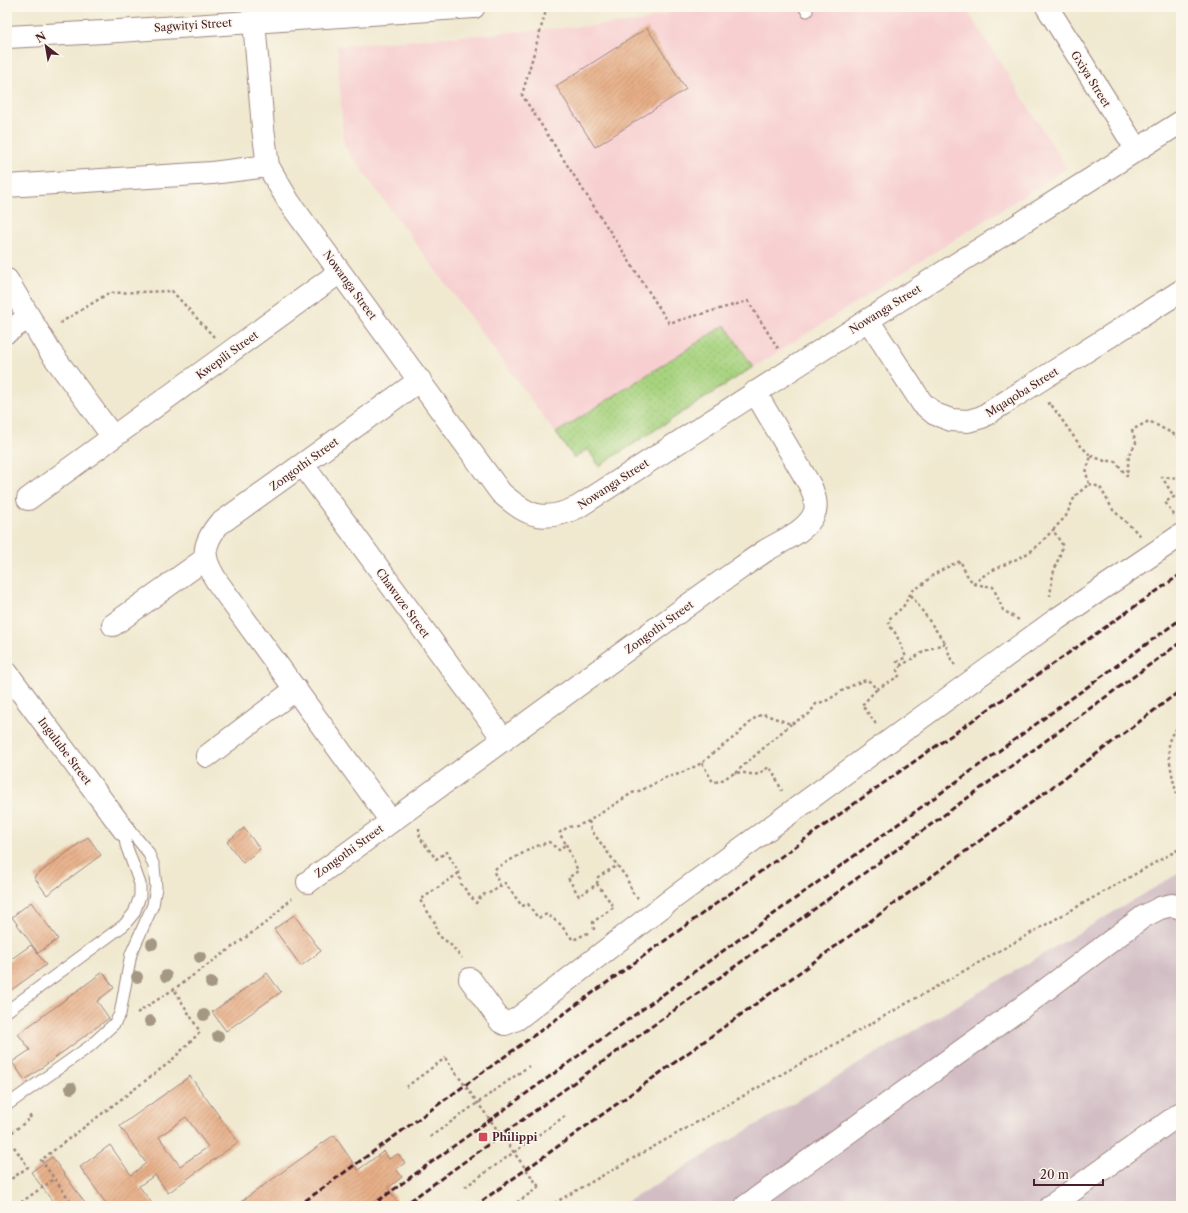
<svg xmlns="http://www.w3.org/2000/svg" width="1188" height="1213" font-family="'Libre Caslon Text',serif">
  <defs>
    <pattern id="park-dots" width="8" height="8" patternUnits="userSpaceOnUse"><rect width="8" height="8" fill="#a7d37f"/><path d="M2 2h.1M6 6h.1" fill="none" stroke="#91b56e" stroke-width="1.8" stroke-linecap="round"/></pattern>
    <pattern id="building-hatch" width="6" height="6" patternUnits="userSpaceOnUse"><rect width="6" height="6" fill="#e7af88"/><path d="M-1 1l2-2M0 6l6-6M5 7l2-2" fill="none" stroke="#bd8e6f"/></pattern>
  </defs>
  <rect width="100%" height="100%" fill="#fbf7ec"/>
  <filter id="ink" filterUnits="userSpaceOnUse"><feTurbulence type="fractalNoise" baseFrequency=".025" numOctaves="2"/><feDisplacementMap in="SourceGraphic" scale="8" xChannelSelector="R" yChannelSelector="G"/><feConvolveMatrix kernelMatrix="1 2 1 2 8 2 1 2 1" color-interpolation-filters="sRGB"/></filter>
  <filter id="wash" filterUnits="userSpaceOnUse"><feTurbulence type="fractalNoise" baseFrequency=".012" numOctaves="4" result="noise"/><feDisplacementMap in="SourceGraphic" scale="16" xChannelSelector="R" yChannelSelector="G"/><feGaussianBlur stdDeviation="0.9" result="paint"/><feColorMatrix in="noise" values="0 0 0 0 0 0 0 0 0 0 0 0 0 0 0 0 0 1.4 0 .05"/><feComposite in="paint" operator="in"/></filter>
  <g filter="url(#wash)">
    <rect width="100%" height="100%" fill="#f0e9d0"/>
    <path fill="#f7cfd0" d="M687 7H965L1067 168 599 466 588 449 574 458 344 146 337 46 639 22Z"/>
    <path fill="#d2bdc5" d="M1181 872V1206H620Z"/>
    <path fill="url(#park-dots)" stroke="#787955" d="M725 325 753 367 599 466 588 449 574 458 556 433Z"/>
    <g id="blocks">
      <path fill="url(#building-hatch)" fill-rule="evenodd" d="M647 28 686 89 595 147 556 86Z
        M244 828 260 849 243 863 227 842Z
        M88 837 101 855 47 895 34 877Z
        M31 902 58 939 38 953 12 917Z
        M294 915 321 951 301 966 274 929Z
        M31 945 46 965 7 993V962Z
        M103 972 114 988 97 1001 109 1018 25 1080 12 1062 30 1050 18 1034Z
        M267 973 281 992 226 1031 212 1012Z
        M190 1076 238 1142 168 1193 155 1175 139 1186 154 1206H108L80 1167 110 1145 131 1175 146 1163 120 1126ZM186 1117 208 1147 180 1166 159 1137Z
        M334 1135 358 1170 384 1151 389 1159 398 1154 405 1163 396 1169 402 1177 388 1188 400 1206H235Z
        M52 1157 87 1206H56L31 1172Z
        M419 1200 423 1206H411Z"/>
    </g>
  </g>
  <g filter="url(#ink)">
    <use href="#blocks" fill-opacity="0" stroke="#9d847e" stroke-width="1"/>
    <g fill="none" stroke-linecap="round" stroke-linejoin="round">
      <g stroke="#9d847e" stroke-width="13">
        <path id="lane" d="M804 7 807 11
          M7 1011 124 925 134 913 140 896V884L126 845 124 830
          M7 1105 90 1046 114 1024 120 1014 131 954 153 905 156 887 154 866 148 852 134 835 124 830"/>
      </g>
      <g stroke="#9d847e" stroke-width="24">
        <path id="street" d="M1047 7 1137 150
          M254 21 263 128 268 166 289 202 501 493C529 517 544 523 578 507L868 320 1181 122
          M7 37 104 32 474 7
          M7 186 212 173 268 166
          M7 280 49 350 113 437
          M868 320 922 403 935 414 951 420 968 421 982 417 1181 291
          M7 332 29 317
          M303 465 504 740
          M28 499 340 272
          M113 625 205 559
          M7 673 124 830
          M207 756 296 689
          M391 821 218 583C203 560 200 548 218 525L420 380
          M308 882 709 590C728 577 746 564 765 551 781 541 806 532 814 514 818 505 814 495 811 487L755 392
          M470 979 501 1022 505 1024 517 1019 676 896 1057 619 1181 535
          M746 1206 1032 1000 1143 917 1160 908 1172 905 1181 908
          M1051 1206 1181 1113"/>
      </g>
      <path stroke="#9d847e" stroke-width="2.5" stroke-dasharray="3 3" stroke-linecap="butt" d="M547 7 522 95 669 323 748 301 779 350
        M60 323 109 293 172 291 214 337
        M1047 404 1050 403 1079 444 1091 456 1086 472 1089 484 1075 496 1066 516 1053 530 1063 546 1053 574 1050 596
        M1091 456 1105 461H1115L1127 476 1129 455 1136 443 1132 430 1149 421 1181 438
        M1089 484 1100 487 1113 510 1141 536
        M1174 515 1165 502 1174 497 1162 477 1181 478
        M974 584 993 587 1003 610 1019 620
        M911 595 945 643
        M955 665 951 659 945 643 925 651 902 665 897 662 906 657 896 634 889 625V619L903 607 912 591 922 585 933 575 951 565 961 561C963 570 968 577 974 584 991 567 1008 565 1028 553 1038 547 1045 538 1053 530
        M876 724 862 705 877 689
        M1181 724C1178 728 1173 732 1171 736 1164 748 1176 795 1181 808
        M702 763 713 782C724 782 727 775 736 773 744 771 751 776 758 774 762 772 766 769 769 767L773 772 782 791
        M735 773 791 724
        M589 821 591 830 626 877 633 893 638 898
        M419 828 420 838 436 859 447 852 459 873 461 884 476 903 482 895 492 892 505 883 522 906 528 904 538 918 547 914 560 924 573 940 590 932
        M566 844 578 871 568 878 579 896 597 884 614 907 593 922 594 930
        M459 873 420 900 435 923 438 935 450 944 462 958
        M597 884 598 877 618 865
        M500 886 494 872 496 868 534 847 549 842 559 850 566 844 559 833 568 827 577 826 589 821 632 793 642 790 667 777 679 774 702 763 712 754 737 735 756 717 763 714 791 724 809 714 816 704 828 700 845 689 862 681 868 680 877 689 899 676 897 670 902 665
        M137 1013 174 989 267 922 292 898
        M406 1087 445 1058
        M7 1136 31 1118 28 1113
        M7 1137 28 1167 7 1182
        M430 1137 529 1066
        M465 1187 565 1116
        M16 1206 54 1179
        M74 1206 41 1160 170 1062 200 1032 174 989
        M512 1206 539 1187
        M549 1206 1181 848"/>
      <use href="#lane" stroke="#fff" stroke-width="11"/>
      <use href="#street" stroke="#fff" stroke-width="22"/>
      <path stroke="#4a1f2b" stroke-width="3" stroke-dasharray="6 3" stroke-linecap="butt" d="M298 1206 858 801 1181 574
        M371 1206 1181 619
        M403 1206 892 853 1181 642
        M475 1206C711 1036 949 867 1181 690"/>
      <path stroke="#9d847e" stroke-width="2.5" stroke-dasharray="3 3" stroke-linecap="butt" d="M445 1058 539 1187"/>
    </g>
    <g fill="#a49883">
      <circle cx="152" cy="944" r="6"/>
      <circle cx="200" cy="957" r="6"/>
      <circle cx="166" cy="976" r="6"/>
      <circle cx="137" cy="977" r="6"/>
      <circle cx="211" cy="983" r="6"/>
      <circle cx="204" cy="1015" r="6"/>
      <circle cx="150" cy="1021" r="6"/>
      <circle cx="218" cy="1036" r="6"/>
      <circle cx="71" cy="1088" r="6"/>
    </g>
  </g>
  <rect fill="#d1495b" stroke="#fbf7ec" stroke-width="1.5" x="478" y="1132" width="10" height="10" rx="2"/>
  <g text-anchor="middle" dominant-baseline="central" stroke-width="3" stroke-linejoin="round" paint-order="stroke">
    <g font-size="11" fill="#4a1f2b" stroke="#fbf7ec">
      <text transform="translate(193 25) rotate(-4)">Sagwityi Street</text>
      <text transform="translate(1091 79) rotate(58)">Gxiya Street</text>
      <text transform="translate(350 285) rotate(54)">Nowanga Street</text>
      <text transform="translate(885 309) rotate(-32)">Nowanga Street</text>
      <text transform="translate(227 355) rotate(-36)">Kwepili Street</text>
      <text transform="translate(1022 392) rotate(-32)">Mqaqoba Street</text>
      <text transform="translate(304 464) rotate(-36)">Zongothi Street</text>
      <text transform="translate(613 484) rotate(-33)">Nowanga Street</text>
      <text transform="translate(403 603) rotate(54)">Chawuze Street</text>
      <text transform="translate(659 627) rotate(-36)">Zongothi Street</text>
      <text transform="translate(65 751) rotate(53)">Ingulube Street</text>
      <text transform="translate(349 851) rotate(-36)">Zongothi Street</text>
    </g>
    <g font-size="11" font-weight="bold" fill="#4a1f2b" stroke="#fbf7ec" text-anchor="start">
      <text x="492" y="1137">Philippi</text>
    </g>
  </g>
  <rect width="1188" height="1213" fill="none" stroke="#fbf7ec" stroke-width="24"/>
  <g transform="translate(46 46) rotate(329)" stroke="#fbf7ec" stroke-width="3" paint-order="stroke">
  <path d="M0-3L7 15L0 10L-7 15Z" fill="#4a1f2b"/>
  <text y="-6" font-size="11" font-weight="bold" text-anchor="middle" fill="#4a1f2b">N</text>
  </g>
  <path d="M1034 1179v6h69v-6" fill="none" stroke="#4a1f2b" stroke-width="2"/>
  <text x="1040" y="1179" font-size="12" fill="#4a1f2b" stroke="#fbf7ec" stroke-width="3" paint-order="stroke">20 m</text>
</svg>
